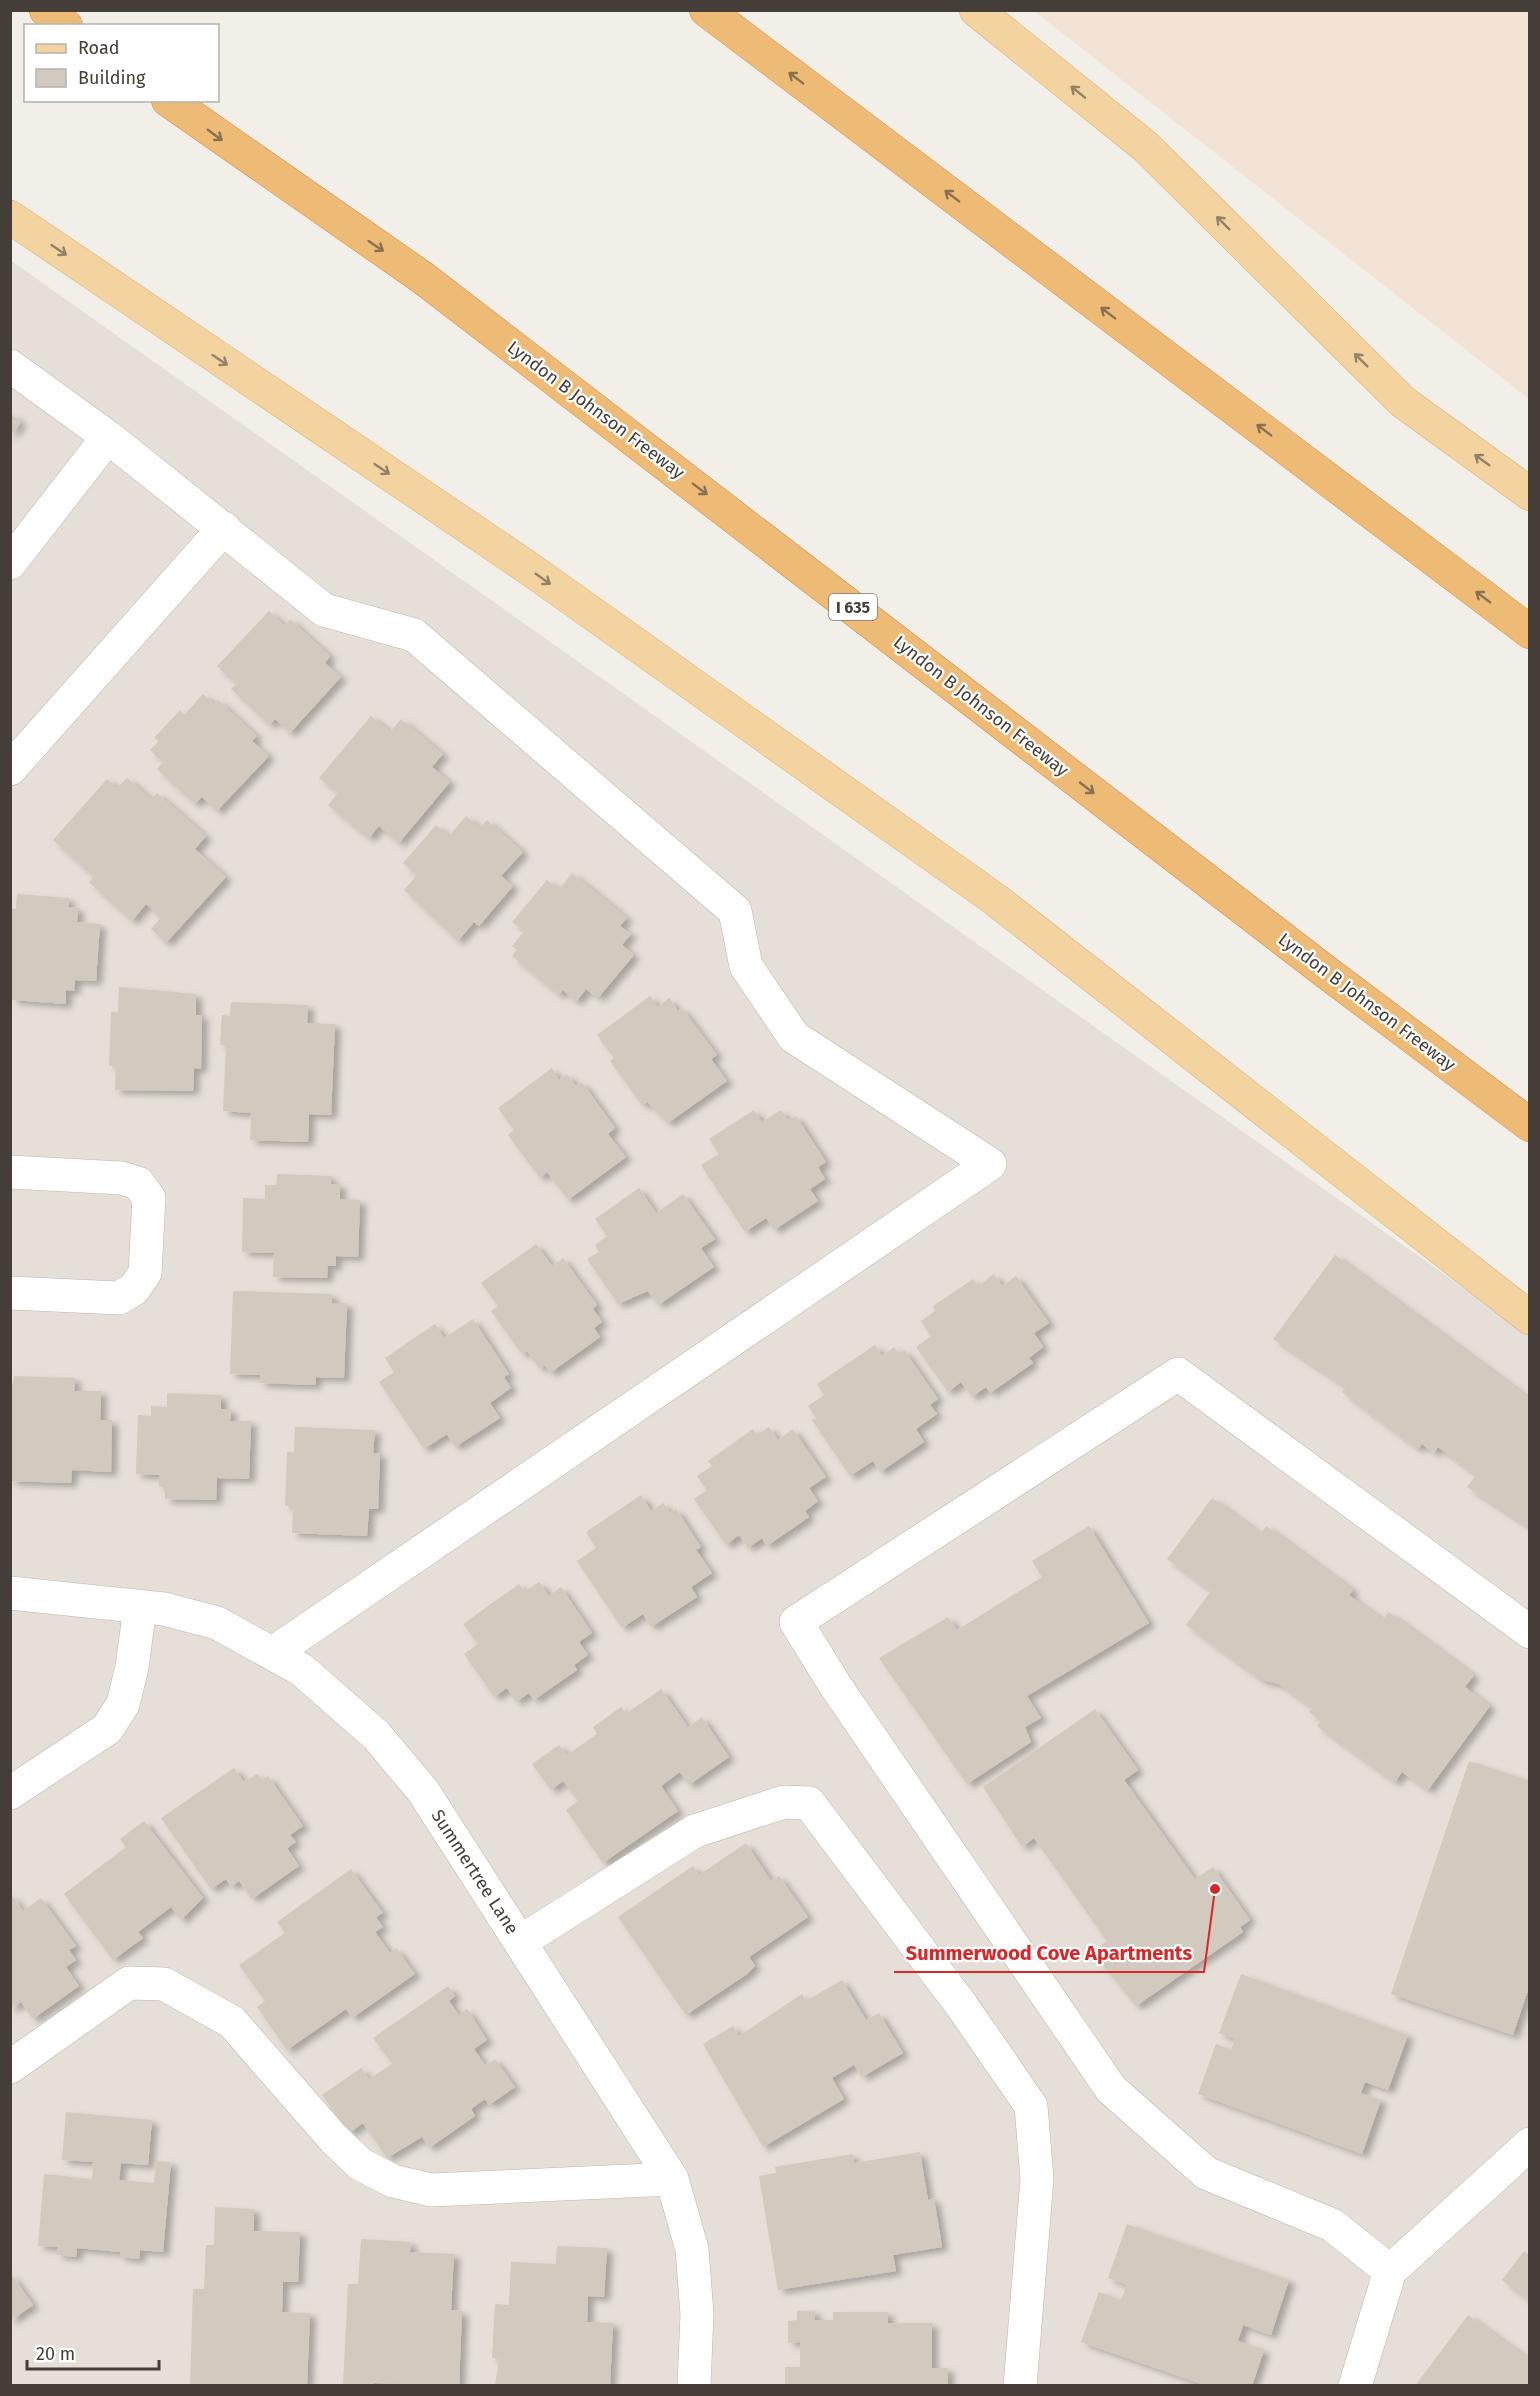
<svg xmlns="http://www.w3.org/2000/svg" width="1540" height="2396" font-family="'Fira Sans',sans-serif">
  <defs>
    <filter id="shadow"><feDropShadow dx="6" dy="4" stdDeviation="3" flood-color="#0004"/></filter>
  </defs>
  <rect width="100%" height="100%" fill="#f2eee8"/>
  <path fill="#e5dfd7" d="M10 260 1529 1334V2385H11Z"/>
  <path fill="#f2e3d6" d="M1034 11H1529V399Z"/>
  <path fill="#d2c9bf" filter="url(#shadow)" d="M10 413 21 422 10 436Z
    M269 611 285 626 290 619 330 656 325 663 341 677 290 733 275 719 270 725 231 689 236 684 217 666Z
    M203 694 214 704 218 700 257 736 252 741 269 756 217 811 202 797 195 804 157 769 163 762 150 750 159 741 154 738 180 710 184 715Z
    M371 716 390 732 401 719 443 754 432 767 450 782 399 843 379 826 369 838 328 805 338 793 319 778Z
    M127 778 151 799 157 793 206 836 195 849 226 877 166 943 151 929 161 918 146 904 132 921 89 882 94 877 53 840 107 779 117 788Z
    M466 816 480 828 487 820 523 852 501 876 513 886 479 926 474 922 458 941 404 890 417 875 403 863 436 825 449 836Z
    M572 873 627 918 620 926 631 934 622 945 634 955 598 998 586 989 576 1002 563 990 559 995 512 956 517 950 512 946 524 931 512 922 547 880 559 890Z
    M17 894 69 898 68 907 78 908 77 922 100 924 96 981 75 980 74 991 66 990V1004L12 1000 10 908 16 909Z
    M119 987 196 994V1015H202L201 1069 194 1068 193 1091 115 1090 116 1066H109L111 1012H118Z
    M650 996 658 1007 669 998 678 1011 682 1008 717 1055 711 1059 727 1081 668 1123 647 1102 642 1105 610 1061 614 1058 597 1035Z
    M231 1002 308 1005 307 1023 335 1024 331 1115 309 1114 308 1142 250 1140 251 1113 223 1111 226 1045H220L222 1015 230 1016Z
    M552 1068 559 1080 567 1074 576 1086 582 1082 615 1128 608 1134 626 1157 568 1200 547 1172 540 1178 508 1135 514 1130 498 1108Z
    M754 1110 762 1122 781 1110 788 1120 796 1116 826 1162 818 1167 825 1179 810 1189 818 1201 774 1230 766 1218 745 1232 701 1165 719 1154 709 1139Z
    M277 1174 331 1176V1184H340V1199L360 1200 358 1257 336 1256V1266H328L327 1278 273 1277 274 1253 242 1252 243 1198 265 1199V1185H276Z
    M639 1188 656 1213 683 1194 715 1239 701 1248 714 1267 658 1305 648 1291 618 1304 587 1259 599 1252 595 1245 607 1236 595 1219Z
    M536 1244 552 1266 563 1258 597 1305 593 1309 602 1322 594 1328 600 1337 550 1373 545 1365 540 1369 527 1351 522 1354 491 1311 498 1306 481 1283Z
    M1335 1255 1530 1399V1528L1467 1487 1476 1475 1438 1447 1434 1453 1422 1444 1418 1449 1342 1392 1346 1387 1273 1339Z
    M994 1274 1002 1286 1016 1276 1049 1323 1034 1333 1043 1347 1029 1358 1033 1363 990 1393 986 1387 972 1397 961 1382 948 1392 916 1347 931 1336 921 1321 935 1311 933 1306 973 1279 978 1286Z
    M233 1291 332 1294V1303H347L344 1378 316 1377 315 1385 260 1383V1375L230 1374Z
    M473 1319 509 1374 504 1377 511 1388 490 1403 500 1418 455 1447 447 1434 424 1449 379 1382 394 1372 385 1358 435 1324 444 1338Z
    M875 1345 882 1356 894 1347 899 1354 904 1350 938 1399 930 1405 937 1414 916 1429 924 1442 880 1472 873 1461 850 1476 812 1420 816 1418 808 1406 824 1395 817 1384Z
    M14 1376 75 1378 74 1391H101L100 1420H112L111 1472 72 1470 71 1483 10 1481V1384H13Z
    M167 1393 221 1395V1409H231L230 1421H251L249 1479 217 1478 216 1500 165 1499V1487H159V1475L136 1474 138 1415 151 1416V1406L167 1407Z
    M295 1427 375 1430 373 1453H380L378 1509H369L367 1536 292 1533 293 1506H285L287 1452H294Z
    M769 1427 778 1440 793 1429 826 1477 809 1488 818 1501 805 1511 809 1517 767 1546 762 1538 748 1548 739 1535 726 1545 694 1499 707 1490 697 1476 712 1466 708 1461 753 1429 757 1435Z
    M641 1495 651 1511 663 1503 670 1513 676 1509 701 1547 696 1550 712 1573 691 1587 697 1597 651 1627 643 1614 622 1628 577 1561 596 1548 586 1532Z
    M1212 1498 1261 1534 1266 1526 1353 1590 1349 1595 1383 1620 1388 1612 1474 1675 1465 1687 1490 1706 1428 1790 1402 1772 1395 1782 1317 1726 1321 1721 1309 1712 1313 1708 1279 1684 1262 1680 1186 1625 1211 1591 1167 1559Z
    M1089 1526 1149 1623 1027 1696 1041 1718 1025 1727 1031 1742 967 1784 879 1658 948 1617 957 1630 1042 1577 1032 1561Z
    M539 1582 549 1596 561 1587 592 1633 579 1642 588 1655 574 1665 577 1670 534 1700 529 1693 516 1702 507 1688 494 1697 464 1654 478 1644 463 1624 519 1584 524 1592Z
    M661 1689 688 1727 702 1717 729 1757 689 1785 680 1772 661 1786 678 1811 603 1863 566 1810 578 1801 563 1781 551 1790 532 1764 559 1745 567 1755 597 1734 593 1727 621 1707 626 1714Z
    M1095 1709 1138 1770 1124 1780 1195 1879 1213 1867 1250 1920 1240 1927 1243 1932 1136 2006 1092 1952 1107 1941 1034 1838 1022 1847 983 1787Z
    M1469 1761 1530 1781V1984L1513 2035 1391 1994Z
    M234 1768 244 1782 257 1774 262 1780 268 1776 303 1826 290 1835 296 1842 287 1848 299 1866 252 1899 239 1881 231 1887 226 1879 211 1889 161 1818Z
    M144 1821 203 1898 181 1920 171 1907 138 1932 143 1938 113 1960 64 1894 126 1847 120 1839Z
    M746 1843 771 1881 779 1876 808 1917 749 1957 755 1966 747 1974 686 2015 618 1917 693 1866 699 1875Z
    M351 1869 383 1913 376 1917 383 1927 375 1932 390 1953 396 1948 415 1974 352 2018 346 2009 287 2050 257 2007 265 2001 239 1965 285 1933 277 1922Z
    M10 1893 23 1911 41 1898 76 1946 69 1950 76 1960 66 1967 79 1986 33 2019 21 2002 10 2009Z
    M1241 1974 1408 2035 1388 2090 1365 2082 1361 2093 1381 2100 1362 2154 1198 2094 1216 2044 1231 2050 1235 2039 1219 2033Z
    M842 1980 866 2020 879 2013 903 2053 862 2077 854 2065 832 2078 844 2099 763 2147 703 2044 733 2026 739 2036 802 1994 806 2001Z
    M448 1986 455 1996 449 2001 459 2015 467 2009 487 2040 474 2049 485 2065 495 2059 515 2087 489 2105 485 2099 471 2109 475 2116 429 2148 422 2137 387 2158 363 2123 349 2133 322 2095 361 2068 369 2079 392 2064 373 2038Z
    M66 2112 152 2120 148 2165 121 2163 119 2180 154 2183 156 2161 171 2162 163 2252 140 2250 139 2259 120 2257V2252L77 2248 76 2257 57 2255 58 2247 38 2246 44 2174 92 2179 93 2162 62 2160Z
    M920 2152 928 2200 934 2198 942 2247 893 2255 896 2271 778 2290 759 2176 776 2173 775 2167 853 2154 854 2163Z
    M215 2207 254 2209V2231L300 2232 298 2282H283L282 2312 310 2313 307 2386H190L193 2289H204L206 2245H214Z
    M1127 2224 1289 2280 1271 2335 1243 2325 1238 2341 1264 2350 1252 2386H1207L1081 2342 1099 2292 1121 2300 1127 2285 1108 2278Z
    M361 2239 411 2242 410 2252 454 2254 451 2310 462 2311 459 2386 374 2383V2386H343L348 2284H358Z
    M557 2246 607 2248 604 2297 588 2296 587 2322 613 2323 610 2386H495L499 2358H492L495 2304 509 2305 511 2262 556 2264Z
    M1524 2251 1530 2256V2301L1502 2280Z
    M10 2272 33 2305 10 2321Z
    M797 2311H815V2320H833V2312H888V2323H932V2368H948V2386H785V2367H800V2342L788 2343V2321L797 2320Z
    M1468 2315 1530 2360V2386H1415Z"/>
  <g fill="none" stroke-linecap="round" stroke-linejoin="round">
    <g stroke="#bdb5ac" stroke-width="34">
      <path id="minor" d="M10 366 108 437
        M10 563 108 437 324 610 414 635 735 911 746 966 794 1037 990 1164 273 1653
        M10 769 224 528
        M10 1172 121 1178 138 1183 149 1198 145 1273 134 1289 119 1298 10 1293
        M10 1593 164 1609 217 1623 302 1670 376 1735 423 1791 672 2179 692 2249 697 2314 694 2386
        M10 1793 107 1729 123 1704 132 1667 140 1607
        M520 1942 695 1831 784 1802 809 1803 962 2006 1031 2106 1037 2179 1020 2386
        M10 2067 129 1983 164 1984 232 2022 333 2138 360 2164 393 2181 431 2190 672 2179
        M1390 2271 1332 2225 1206 2173 1111 2089 835 1685 796 1622 1178 1374 1530 1632
        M1355 2386 1390 2271 1530 2144"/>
    </g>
    <g stroke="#d6af72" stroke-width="34">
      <path id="major" d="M976 10 1146 147 1403 402 1530 494
        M10 217 527 567 996 900 1530 1318"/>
    </g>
    <g stroke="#cc8f48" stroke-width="34">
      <path id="highway" d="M46 10 66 26
        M706 10 1530 632
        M168 100 423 278 1326 972 1530 1125"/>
    </g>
    <use href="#minor" stroke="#fff" stroke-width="33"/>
    <use href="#major" stroke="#f3d4a0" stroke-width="33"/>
    <use href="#highway" stroke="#eb7" stroke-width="33"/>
  </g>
  <defs><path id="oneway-shaft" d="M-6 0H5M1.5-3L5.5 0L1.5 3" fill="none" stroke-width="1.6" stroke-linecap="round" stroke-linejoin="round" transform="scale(1.5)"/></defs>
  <g stroke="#897051">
    <use href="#oneway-shaft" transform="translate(796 78) rotate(-143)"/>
    <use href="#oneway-shaft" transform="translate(215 135) rotate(36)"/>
    <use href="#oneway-shaft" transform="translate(952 196) rotate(-143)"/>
    <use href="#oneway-shaft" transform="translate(376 246) rotate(34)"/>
    <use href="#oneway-shaft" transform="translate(1108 313) rotate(-143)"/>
    <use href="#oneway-shaft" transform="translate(1264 430) rotate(-143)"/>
    <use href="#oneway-shaft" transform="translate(700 489) rotate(37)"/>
    <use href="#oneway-shaft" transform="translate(1483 597) rotate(-143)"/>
    <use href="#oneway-shaft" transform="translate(1087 788) rotate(38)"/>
  </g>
  <g stroke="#938267">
    <use href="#oneway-shaft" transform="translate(1078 92) rotate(-141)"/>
    <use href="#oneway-shaft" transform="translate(1223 223) rotate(-135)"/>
    <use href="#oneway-shaft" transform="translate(59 250) rotate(34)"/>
    <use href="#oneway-shaft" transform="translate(220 360) rotate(34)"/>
    <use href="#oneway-shaft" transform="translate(1361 360) rotate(-135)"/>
    <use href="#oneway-shaft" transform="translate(1482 460) rotate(-144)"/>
    <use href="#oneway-shaft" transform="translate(382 469) rotate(34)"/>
    <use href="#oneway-shaft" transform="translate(543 579) rotate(35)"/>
  </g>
  <g text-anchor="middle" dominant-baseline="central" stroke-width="4.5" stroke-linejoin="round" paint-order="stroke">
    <rect fill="#fff" stroke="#7d7874" stroke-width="1.5" x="829" y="594" width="48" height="26" rx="4.5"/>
    <g font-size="16" font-weight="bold" fill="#453e38">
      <text x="853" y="607">I 635</text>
    </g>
    <g font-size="18" fill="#453e38" stroke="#fff">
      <text transform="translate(596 410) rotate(37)">Lyndon B Johnson Freeway</text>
      <text transform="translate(981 706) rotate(38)">Lyndon B Johnson Freeway</text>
      <text transform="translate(1367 1002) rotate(37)">Lyndon B Johnson Freeway</text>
      <text transform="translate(475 1872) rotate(57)">Summertree Lane</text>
    </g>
  </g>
  <path fill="none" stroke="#d62828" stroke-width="2" d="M1215 1889L1204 1972H894"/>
  <circle fill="#d62828" stroke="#fff" stroke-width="2" cx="1215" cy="1889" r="6"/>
  <g font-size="20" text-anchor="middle" font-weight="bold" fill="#d62828" stroke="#fff" stroke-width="4.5" stroke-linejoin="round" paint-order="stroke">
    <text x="1049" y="1960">Summerwood Cove Apartments</text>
  </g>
  <rect width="1540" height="2396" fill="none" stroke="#453e38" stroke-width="24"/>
  <rect x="24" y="24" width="195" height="78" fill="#ffffff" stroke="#b5b2af" stroke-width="1.5"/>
  <rect x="36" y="44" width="30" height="9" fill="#f3d4a0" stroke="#b5b2af" stroke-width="1.5"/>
  <text x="78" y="54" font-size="18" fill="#453e38">Road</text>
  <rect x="36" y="69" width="30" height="18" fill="#d2c9bf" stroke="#b5b2af" stroke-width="1.5"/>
  <text x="78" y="84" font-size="18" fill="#453e38">Building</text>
  <path d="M27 2360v9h132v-9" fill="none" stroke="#453e38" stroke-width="3"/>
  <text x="36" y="2360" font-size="18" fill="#453e38" stroke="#ffffff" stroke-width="4.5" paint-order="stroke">20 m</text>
</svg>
